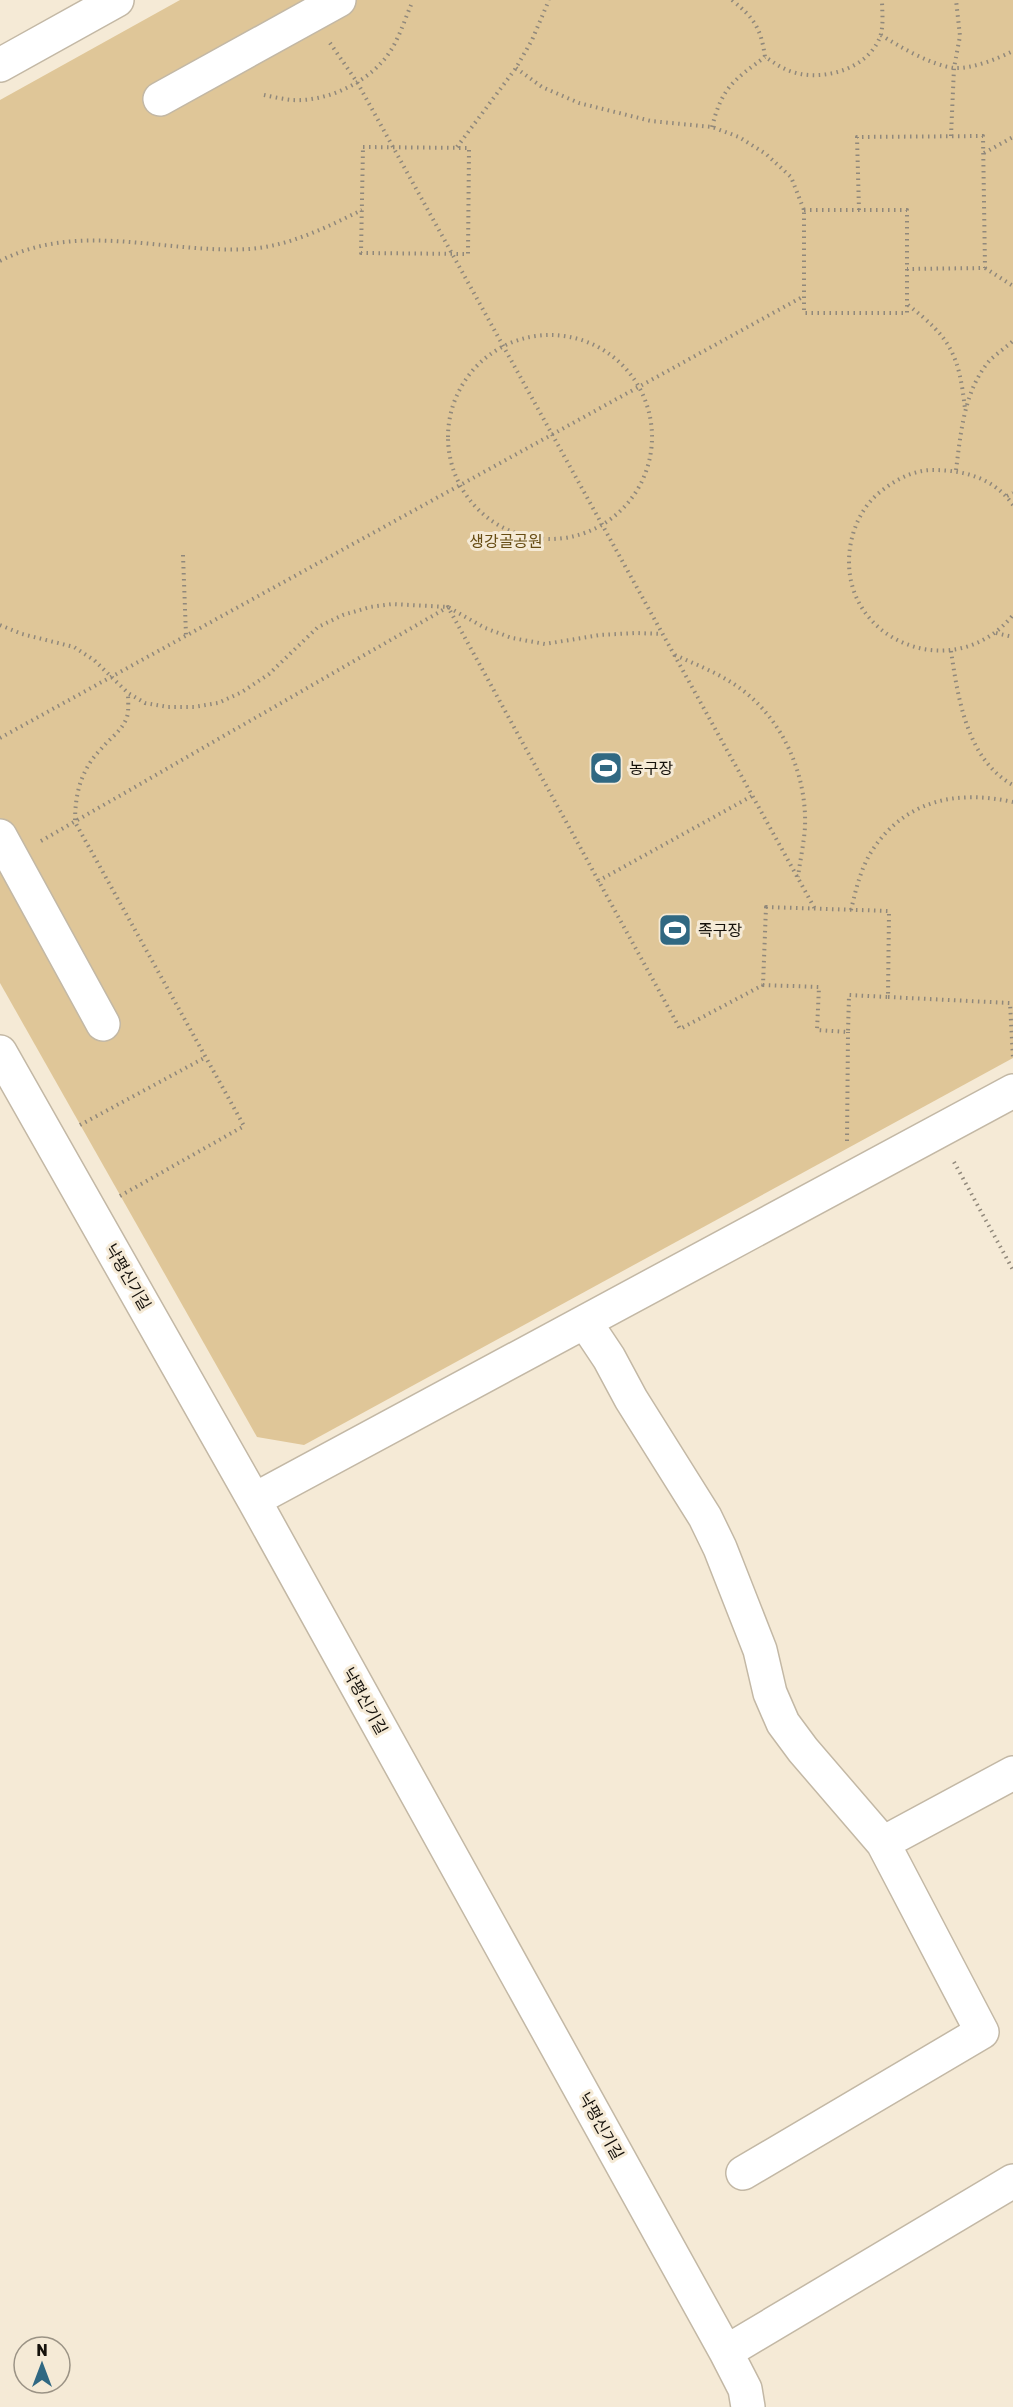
<svg xmlns="http://www.w3.org/2000/svg" width="1013" height="2407" font-family="Rubik,'Noto Sans KR',sans-serif">
  <rect width="100%" height="100%" fill="#f5ead6"/>
  <path fill="#dfc698" d="M180 0H1013V1058L304 1445 257 1437 0 983V100Z"/>
  <g fill="none" stroke-linecap="round" stroke-linejoin="round">
    <g stroke="#c3b8a5" stroke-width="36">
      <path id="minor" d="M0 65 117 0
        M160 99 339 0
        M0 836 103 1024
        M0 1052 254 1500 726 2352 745 2389 748 2407
        M585 1322 609 1358 631 1399 705 1517 720 1548 760 1650 770 1693 783 1723 803 1750 883 1843 982 2032 743 2173
        M254 1500 1013 1091
        M883 1843 1013 1773
        M726 2352 1013 2181"/>
    </g>
    <path stroke="#90887b" stroke-width="4" stroke-dasharray="1.5 4.5" stroke-linecap="butt" d="M732 0C754 18 761 28 765 57 772 61 778 66 785 69 817 84 867 71 880 37 884 26 882 11 882 0
      M881 35C900 47 931 65 954 68 972 69 997 59 1013 51
      M330 43 357 82 815 909
      M516 68 542 87 579 103 651 121 712 127 739 137 766 154 791 177 804 210
      M264 95C273 97 283 99 292 100 323 102 360 86 381 63 396 48 403 24 411 5
      M712 127C722 87 734 80 765 57
      M951 136 954 68 960 36 956 0
      M363 147 469 148 468 254 361 253Z
      M457 147 516 68 532 40 549 0
      M984 153 1013 137
      M804 210H907V313H804Z
      M859 210 857 137 983 136 985 268 907 269
      M0 261C79 220 165 254 249 249 290 246 327 227 362 210
      M985 268 1013 286
      M908 305C951 338 959 355 965 409
      M448 437a102 102 0 1 1 204 0a102 102 0 1 1-204 0Z
      M956 470C961 432 964 389 991 359 998 353 1006 347 1013 341
      M1007 496 1013 493
      M1013 505C994 478 964 470 933 470 913 470 895 480 880 492 864 505 855 523 851 542 832 637 952 690 1013 615
      M183 555 186 635
      M0 625 22 634 74 647 94 660 128 693 145 703 168 707H194L218 703 242 692 269 674 318 627 343 615 370 607 392 604 448 607 485 628 512 638 545 644 600 635 636 633 662 634
      M996 633 1013 637
      M951 651C958 698 967 760 1013 785
      M675 655C697 665 721 674 741 689 783 720 807 775 805 827 804 843 800 861 798 877
      M0 738 804 296
      M41 841 448 607 680 1029 763 985
      M598 881 752 796
      M766 907 889 911 888 997 849 995 848 1032 817 1030 819 987 763 985Z
      M851 910C856 889 861 867 873 849 907 799 958 790 1013 802
      M888 997 1010 1003 1013 1058
      M80 1125 206 1057
      M847 1141 848 1032
      M954 1162 1013 1270
      M120 1196 244 1126 75 822C75 793 81 770 101 749 110 738 122 731 127 717 129 710 128 700 128 693"/>
    <use href="#minor" stroke="#fff" stroke-width="33"/>
  </g>
  <defs>
    <g id="stadium-square" transform="scale(1.725)"><rect x="-9" y="-9" width="18" height="18" rx="4" fill="#306882" stroke="#f5ead6"/><path d="M0-5a6.5 5 0 1 0 0 10a6.5 5 0 1 0 0-10ZM-3.5-1.8h7v3.6h-7Z" fill="#fff"/></g>
  </defs>
  <g fill-rule="evenodd">
    <use href="#stadium-square" x="606" y="768"/>
    <use href="#stadium-square" x="675" y="930"/>
  </g>
  <g text-anchor="middle" dominant-baseline="central" stroke-width="6" stroke-linejoin="round" paint-order="stroke">
    <g font-size="16" fill="#664c13" stroke="#f5ead6">
      <text x="506" y="541">생강골공원</text>
    </g>
    <g font-size="16" fill="#15110b" stroke="#f5ead6" text-anchor="start">
      <text x="629" y="768">농구장</text>
      <text x="698" y="930">족구장</text>
    </g>
    <g font-size="16" fill="#15110b" stroke="#f5ead6">
      <text transform="translate(128 1277) rotate(60)">낙평신기길</text>
      <text transform="translate(365 1701) rotate(61)">낙평신기길</text>
      <text transform="translate(601 2126) rotate(61)">낙평신기길</text>
    </g>
  </g>
  <g transform="translate(42 2365)"><circle r="28" fill="#f5ead6" stroke="#9b9385" stroke-width="1.5"/>
  <path d="M0-4.5L10 22L0 15L-10 22Z" fill="#306882"/>
  <text y="-9" font-size="16" font-weight="bold" text-anchor="middle" fill="#15110b">N</text>
  </g>
</svg>
